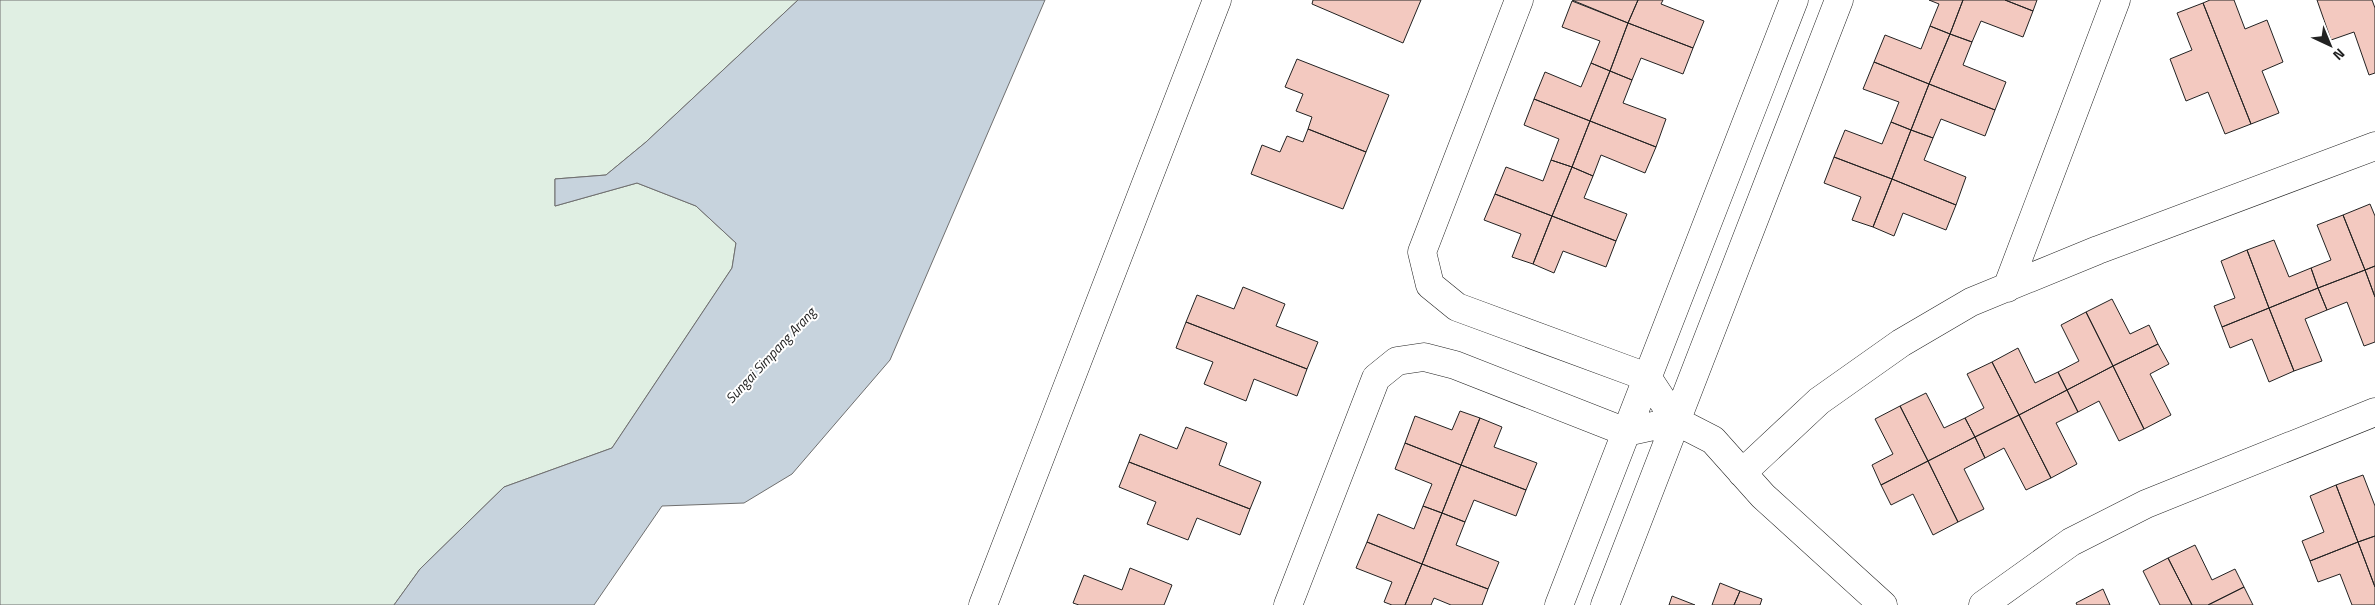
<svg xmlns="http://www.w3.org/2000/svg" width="2375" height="605" font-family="'Titillium Web',sans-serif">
  <rect width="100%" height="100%" fill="#fff"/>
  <path fill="#e0efe3" stroke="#6f6f6f" d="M0 0H798L646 142 606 175 555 179V206L637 183 696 206 736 243 732 268 612 448 504 487 420 569 394 605H0Z"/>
  <path fill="#c7d3dd" stroke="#6f6f6f" d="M798 0H1045L890 360 792 474 744 503 662 506 594 605H394L420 569 504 487 612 448 732 268 736 243 696 206 637 183 555 206V179L606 175 646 142Z"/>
  <path fill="#f3c9c0" stroke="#222" d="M1313 0H1421L1403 43 1312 4Z
    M1572 0H1638L1628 23Z
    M1638 0H1663L1661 4 1704 21 1693 48 1628 23Z
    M1929 0H1963L1950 34 1930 26 1939 4Z
    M1963 0H2005L2033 11 2023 37 1981 21 1972 42 1950 34Z
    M2005 0H2037L2033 11Z
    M2210 0H2234L2245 29 2267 20 2283 62 2262 71 2279 113 2251 124 2203 3Z
    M2317 0H2372L2375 8V73L2369 75 2354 32 2331 40Z
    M1572 1 1628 23 1610 71 1591 63 1600 41 1562 27Z
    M2203 3 2251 124 2225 134 2208 92 2186 101 2170 59 2192 50 2177 13Z
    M1628 23 1693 48 1683 74 1641 58 1632 80 1610 71Z
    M1930 26 1950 34 1929 84 1874 62 1885 35 1921 49Z
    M1950 34 1972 42 1963 65 2006 82 1995 110 1929 84Z
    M1297 59 1389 95 1366 152 1308 129 1312 117 1296 111 1303 94 1285 87Z
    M1874 62 1929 84 1911 130 1891 122 1899 102 1863 89Z
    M1591 63 1610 71 1590 121 1534 99 1545 72 1581 87Z
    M1610 71 1632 80 1623 103 1666 119 1656 147 1590 121Z
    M1929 84 1995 110 1985 136 1941 119 1933 138 1911 130Z
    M1534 99 1590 121 1572 167 1551 160 1559 139 1524 125Z
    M1590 121 1656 147 1645 173 1601 155 1593 176 1572 167Z
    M1891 122 1911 130 1892 179 1834 157 1845 130 1882 144Z
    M1308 129 1366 152 1343 209 1251 174 1262 145 1280 152 1287 136 1303 142Z
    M1911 130 1933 138 1924 160 1966 177 1956 205 1892 179Z
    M1834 157 1892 179 1873 227 1852 220 1861 197 1824 183Z
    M1551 160 1572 167 1552 216 1495 194 1506 167 1543 181Z
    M1572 167 1593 176 1584 198 1627 214 1616 241 1552 216Z
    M1892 179 1956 205 1946 230 1903 213 1894 236 1873 227Z
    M1495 194 1552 216 1533 264 1512 257 1521 234 1484 220Z
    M2370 204 2375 216V266L2365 270 2343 215Z
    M2343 215 2365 270 2318 288 2311 268 2331 260 2317 225Z
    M1552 216 1616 241 1606 267 1563 251 1554 273 1533 264Z
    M2274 240 2289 277 2311 268 2318 288 2269 308 2247 250Z
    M2247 250 2269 308 2222 327 2214 306 2235 298 2221 261Z
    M2375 266V297L2365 270Z
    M2365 270 2375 297V342L2364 346 2347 302 2327 310 2318 288Z
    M1243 287 1285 304 1276 326 1318 342 1307 369 1186 322 1197 295 1234 309Z
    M2318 288 2327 310 2305 319 2322 361 2294 371 2269 308Z
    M2112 299 2130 334 2149 325 2158 344 2113 366 2086 312Z
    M2269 308 2294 371 2269 382 2252 339 2230 348 2222 327Z
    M2086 312 2113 366 2067 390 2058 372 2079 361 2061 325Z
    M1186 322 1307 369 1297 396 1254 379 1246 401 1204 384 1213 362 1176 348Z
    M2158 344 2169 364 2150 374 2171 415 2144 429 2113 366Z
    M2018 348 2035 383 2058 372 2067 390 2019 415 1992 362Z
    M1992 362 2019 415 1975 437 1965 418 1984 408 1967 374Z
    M2113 366 2144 429 2119 441 2099 401 2078 412 2067 390Z
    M2067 390 2078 412 2056 423 2077 464 2051 478 2019 415Z
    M1926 393 1944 428 1965 418 1975 437 1928 461 1900 406Z
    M1900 406 1928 461 1881 485 1872 465 1893 454 1875 419Z
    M1460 411 1480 418 1461 465 1405 443 1415 416 1452 430Z
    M2019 415 2051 478 2026 490 2004 448 1985 458 1975 437Z
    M1480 418 1502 427 1494 447 1537 463 1526 490 1461 465Z
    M1186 427 1227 443 1219 465 1261 482 1250 509 1129 462 1140 434 1177 449Z
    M1975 437 1985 458 1964 469 1984 509 1958 522 1928 461Z
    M1405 443 1461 465 1442 513 1423 506 1432 484 1395 469Z
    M1928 461 1958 522 1933 535 1913 494 1891 505 1881 485Z
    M1129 462 1250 509 1240 535 1197 518 1188 540 1147 524 1156 502 1119 487Z
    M1461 465 1526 490 1516 516 1474 500 1465 522 1442 513Z
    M2363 475 2375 506V536L2358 542 2336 485Z
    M2336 485 2358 542 2310 561 2302 541 2324 532 2310 496Z
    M1423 506 1442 513 1422 564 1367 542 1378 514 1414 529Z
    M1442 513 1465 522 1456 545 1499 562 1488 589 1422 564Z
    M2375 536V587L2358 542Z
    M1367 542 1422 564 1405 605H1392L1384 602 1392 582 1356 568Z
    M2358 542 2375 587V605H2352L2340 574 2318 582 2310 561Z
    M2195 545 2212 580 2235 569 2244 587 2208 605H2192L2168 558Z
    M2168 558 2192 605H2160L2143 571Z
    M1422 564 1488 589 1482 605H1451L1434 598 1431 605H1405Z
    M1130 568 1172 585 1164 605H1079L1073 603 1084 575 1122 590Z
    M1720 583 1740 591 1734 605H1712Z
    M2244 587 2253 605H2208Z
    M2103 589 2110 605H2077L2076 603Z
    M1740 591 1762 599 1760 605H1734Z
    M1672 596 1695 605H1669Z"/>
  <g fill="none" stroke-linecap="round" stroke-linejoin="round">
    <g stroke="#222" stroke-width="29">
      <path id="minor" d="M2007 288 2116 0
        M1676 421 1713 440 1763 496 1883 605
        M1742 473 1819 401 1901 343 1971 302 2098 250 2375 146
        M983 605 1217 0
        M1288 605 1376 378 1397 361 1424 357 1455 365 1626 432 1676 421 1647 377 1457 307 1430 285 1422 252 1519 0
        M1559 605 1794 0
        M1605 605 1839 0
        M1983 605 2071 542 2146 504 2375 412"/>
    </g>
    <use href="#minor" stroke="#fff" stroke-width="28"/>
  </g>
  <g text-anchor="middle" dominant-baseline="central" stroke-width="4" stroke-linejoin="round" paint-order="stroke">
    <g font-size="14" font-style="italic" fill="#222" stroke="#fff">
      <text transform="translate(770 355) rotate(-47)">Sungai Simpang Arang</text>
    </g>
  </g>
  <g transform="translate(2330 45) rotate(136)" stroke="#ffffff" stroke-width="4" paint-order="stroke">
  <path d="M0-4L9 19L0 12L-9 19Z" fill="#222222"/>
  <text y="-8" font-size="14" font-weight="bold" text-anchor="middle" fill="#222222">N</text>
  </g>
</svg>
